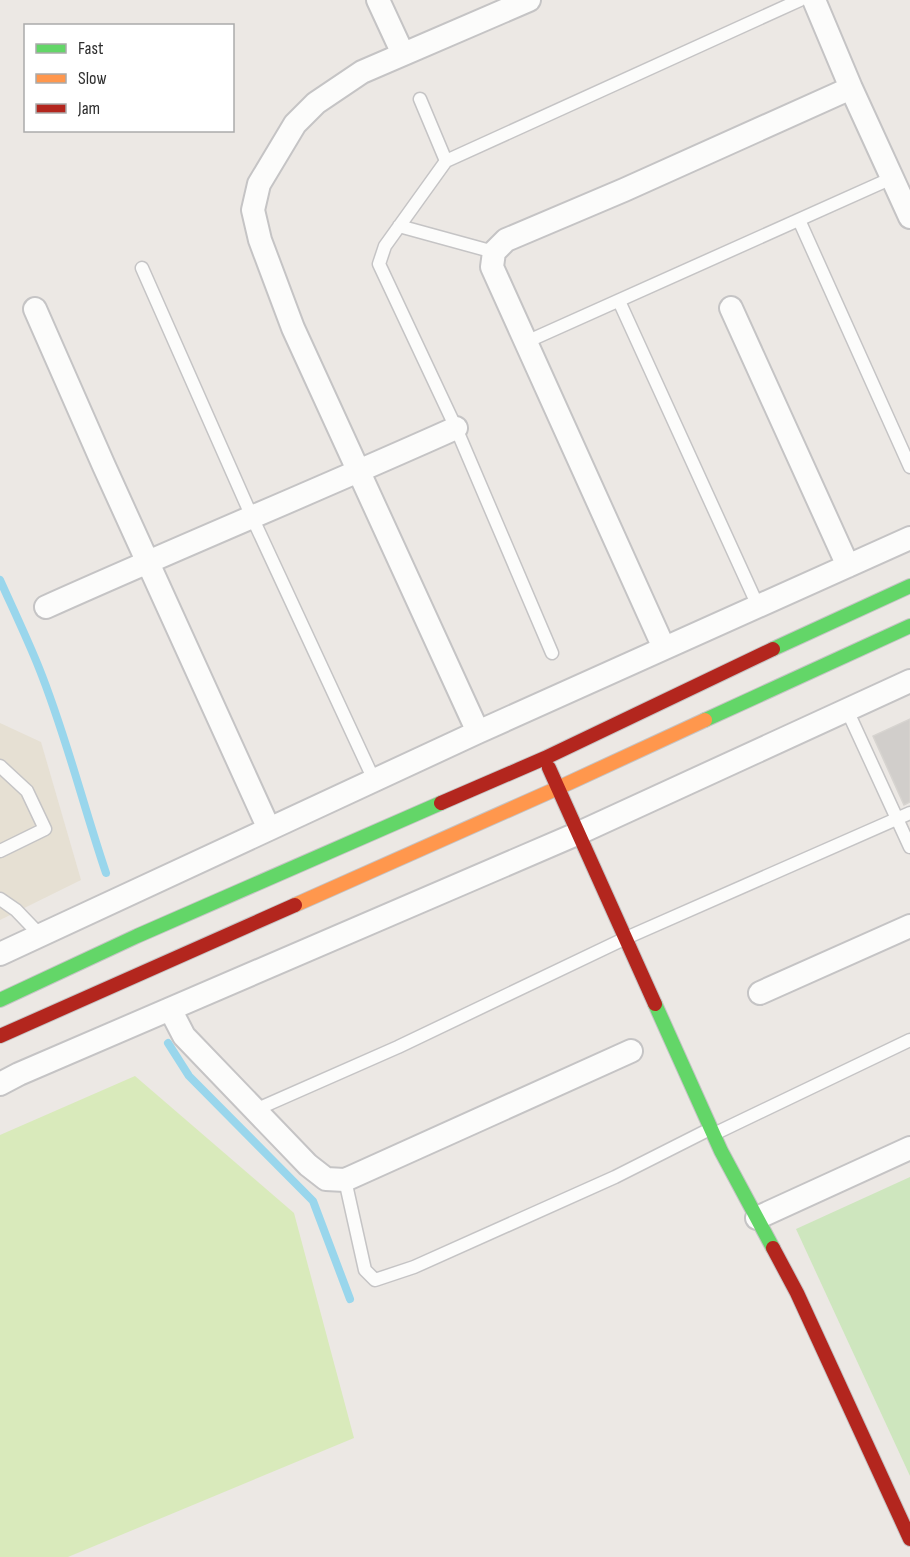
<svg xmlns="http://www.w3.org/2000/svg" width="910" height="1557" font-family="'Sofia Sans Condensed',sans-serif">
  <rect width="100%" height="100%" fill="#ece8e4"/>
  <path fill="#e6e0d3" d="M0 723 41 742 81 880 0 920Z"/>
  <path fill="#cee6be" d="M910 1177V1476L796 1229Z"/>
  <path fill="#d9eabb" d="M135 1076 294 1213 354 1438 68 1557H0V1135Z"/>
  <g fill="none" stroke-linecap="round" stroke-linejoin="round">
    <path stroke="#99d6ec" stroke-width="8" d="M0 580C13 609 27 638 39 668 66 735 83 805 106 873
      M168 1043 189 1076 313 1201 350 1299"/>
  </g>
  <path fill="#d1cecb" stroke="#d7d4d0" stroke-width="1.5" d="M910 719V802L904 805 873 736Z"/>
  <g fill="none" stroke-linecap="round" stroke-linejoin="round">
    <g stroke="#c5c4c5" stroke-width="15">
      <path id="lane" d="M420 99 446 161 385 246 379 264 456 428 552 653
        M446 161 800 0
        M799 220 910 467
        M399 226 494 252
        M142 268 252 517 374 780
        M619 301 758 606
        M526 342 892 178
        M847 710 910 847
        M0 766 27 791 45 829 0 851
        M0 899 16 910 40 935
        M255 1110 398 1047 626 938 910 813
        M714 1134 910 1040
        M345 1180 365 1270 375 1280 414 1267 615 1177 710 1129"/>
    </g>
    <g stroke="#c5c4c5" stroke-width="26">
      <path id="street" d="M378 0 403 54
        M814 0 851 88 910 217
        M731 308 848 566
        M35 309 104 466 269 829
        M46 607C182 546 320 489 456 428
        M664 648 492 267 494 252 506 240 624 190 851 88
        M478 732 293 328 260 240 253 210 259 184 295 124 316 103 362 72 529 0
        M0 954 478 732 910 538
        M760 993 910 926
        M170 1009 184 1036 308 1165 326 1179 345 1180 631 1051
        M0 1084 19 1074 579 833 910 681
        M757 1218 910 1148"/>
    </g>
    <g stroke="#c5c4c5" stroke-width="16">
      <path id="fast" d="M773 649 910 586
        M705 720 910 626
        M0 1000 137 936 441 803
        M655 1004 721 1151 773 1248"/>
    </g>
    <g stroke="#c5c4c5" stroke-width="16">
      <path id="slow" d="M295 905 558 788 705 720"/>
    </g>
    <g stroke="#c5c4c5" stroke-width="16">
      <path id="jam" d="M549 768 655 1004
        M441 803 545 758 773 649
        M0 1036 295 905
        M773 1248 797 1293 910 1539"/>
    </g>
    <use href="#lane" stroke="#fcfcfb" stroke-width="12"/>
    <use href="#street" stroke="#fcfcfb" stroke-width="22"/>
    <use href="#fast" stroke="#63d668" stroke-width="14"/>
    <use href="#slow" stroke="#ff974d" stroke-width="14"/>
    <use href="#jam" stroke="#b3261e" stroke-width="14"/>
  </g>
  <rect x="24" y="24" width="210" height="108" fill="#ffffff" stroke="#ababab" stroke-width="1.5"/>
  <rect x="36" y="44" width="30" height="9" fill="#63d668" stroke="#ababab" stroke-width="1.5"/>
  <text x="78" y="54" font-size="18" fill="#2e2e2e">Fast</text>
  <rect x="36" y="74" width="30" height="9" fill="#ff974d" stroke="#ababab" stroke-width="1.5"/>
  <text x="78" y="84" font-size="18" fill="#2e2e2e">Slow</text>
  <rect x="36" y="104" width="30" height="9" fill="#b3261e" stroke="#ababab" stroke-width="1.5"/>
  <text x="78" y="114" font-size="18" fill="#2e2e2e">Jam</text>
</svg>
